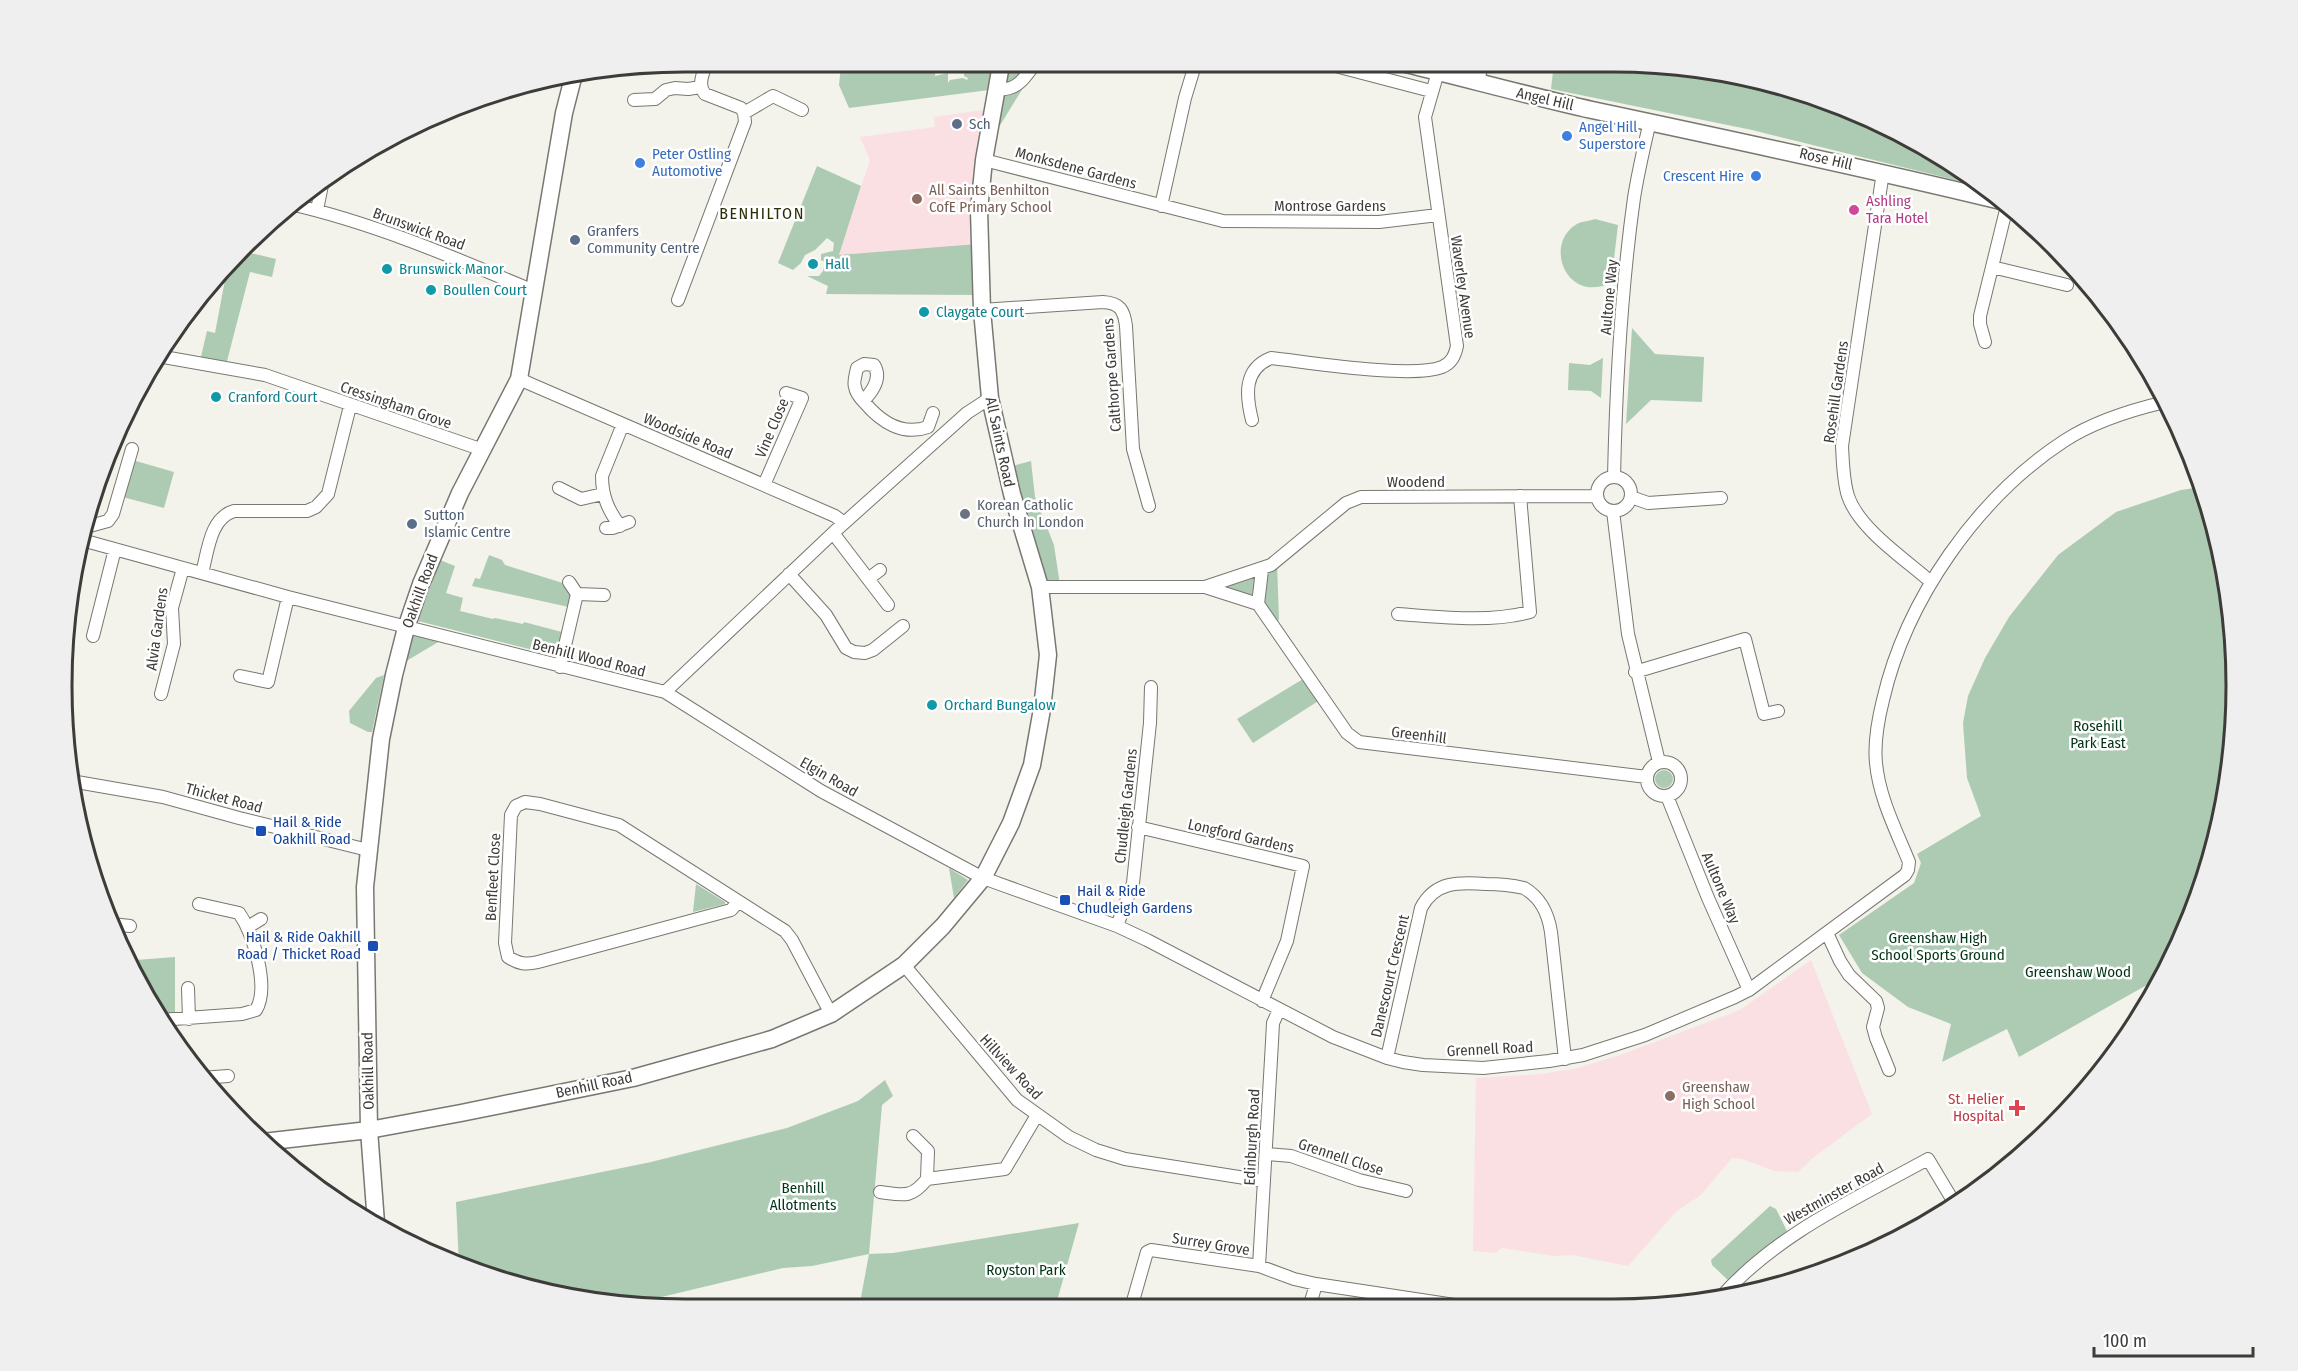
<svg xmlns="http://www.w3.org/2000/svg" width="2298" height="1371" font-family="'Fira Sans Condensed',sans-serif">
  <rect width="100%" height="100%" fill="#f3f2eb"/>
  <path fill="#fbe0e3" d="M990 109 977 295 826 294 870 160 860 137 935 127 934 117Z
    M1811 960 1872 1114 1813 1158 1798 1172 1774 1171 1742 1159 1732 1158 1701 1195 1677 1211 1628 1266 1572 1255 1554 1256 1502 1248 1495 1253 1473 1251 1476 1078 1541 1074 1578 1068 1620 1055 1740 1010Z"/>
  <path fill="#adcbb3" d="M1554 63H1654L1813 95 1959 167 1984 187 1752 130 1551 89Z
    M971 65H993L989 90 849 108 839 85 841 66H936L935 76 948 73V83L950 80 963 78 967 80 968 78 964 76V72L971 71Z
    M1004 65H1032L1026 83 999 127H992Z
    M817 166 861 186 839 255 977 244V295L826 294 828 286 807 276H819L823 271 825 262 821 260V254L833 251 834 243 827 238 815 250 805 255 801 263 793 270 778 263Z
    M1595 219 1618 225 1611 284C1602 286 1592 289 1583 286 1557 277 1552 238 1577 224 1582 221 1590 221 1595 219Z
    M239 250 276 259 272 277 250 272 226 365 200 361 207 331 215 333 228 264Z
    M1632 328 1655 354 1704 357 1702 402 1651 400 1626 424Z
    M1603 358 1601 398 1591 391 1568 390 1569 363 1590 365Z
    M129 459 174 472 164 508 119 496Z
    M1031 461 1035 497 1054 545 1060 585H1041L1008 467Z
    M2201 487 2225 564 2236 686 2224 808 2189 925 2161 977 2019 1057 2007 1029 1942 1062 1951 1024 1908 1007 1862 973 1839 935 1914 883 1921 863 1917 854 1981 816 1967 778 1963 723 1968 696 1985 658 2009 617 2058 555 2116 512 2181 490Z
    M489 555 502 560 505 565 566 584 572 595 569 607 472 586 475 578 480 579Z
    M440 560 455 566 446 593 463 598 460 611 493 619 495 618 523 624 524 622 562 632 558 653 553 655 418 621Z
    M1277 564 1279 619 1276 626 1260 603 1212 587Z
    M412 635 440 641 403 663Z
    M384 675 372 732H368L350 723 349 711 376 678Z
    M1308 676 1323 698 1253 743 1237 719Z
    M1655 779a9 9 0 1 1 18 0a9 9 0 1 1-18 0Z
    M949 868 968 880 954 898Z
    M696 884 725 902V904L693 912Z
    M175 957V1019L160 1020 145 997 131 966 136 964V960Z
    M885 1080 893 1096 882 1105 869 1254 893 1253 1079 1223 1055 1308H859L869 1254 812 1266 783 1268 628 1305 485 1276 459 1264 456 1202 651 1162 787 1128 858 1101Z
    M1770 1206 1776 1209 1789 1235 1731 1283 1712 1265 1711 1260Z"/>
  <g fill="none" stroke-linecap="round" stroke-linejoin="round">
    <g stroke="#787770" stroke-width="14">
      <path id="street" d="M1328 64 1431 91
        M1478 82 1482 64
        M998 89C1016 91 1024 79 1034 65
        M634 100 655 99 666 90 675 88 688 89 701 87
        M744 113 773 96 802 110
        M984 160 1223 221 1379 222 1438 215
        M1883 172 1842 446C1843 463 1843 480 1848 496 1859 529 1905 559 1931 582
        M290 204C374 223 455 258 534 291
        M1161 206 1185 98 1195 65
        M317 210 323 180
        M1992 267 2067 285
        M678 300 745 122 744 113 741 108 705 94C698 86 702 76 705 67
        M982 310 1103 302C1120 303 1124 310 1126 326L1133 449 1149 506
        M1985 342 1980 324V316L2007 206
        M158 356 265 375 483 450
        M519 379 835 516 844 523
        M863 401C873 391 882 378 874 365L864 364 857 368C856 374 853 382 855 387 856 394 861 399 865 403 881 422 903 436 928 427L933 413
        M1252 420C1246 396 1243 369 1271 358 1308 362 1412 379 1442 367 1452 363 1455 355 1457 346L1425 117 1438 72
        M1597 494a17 17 0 1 1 34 0a17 17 0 1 1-34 0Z
        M1614 477C1616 384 1621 291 1634 198 1638 172 1644 147 1650 121
        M764 485 802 398 786 393
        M559 488 581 499 603 494
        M1631 497 1648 503 1721 498
        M1613 511 1628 634 1659 762
        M620 526C608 510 602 496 602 476L623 424
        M606 528H613L629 522
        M84 532 86 527 108 521 113 514 132 449
        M833 533 888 605
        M82 540 288 597 665 692 821 791 983 878 1117 926 1147 940 1333 1037 1387 1058 1403 1062 1423 1065 1483 1068 1549 1061 1583 1055 1645 1035 1735 997 1749 990 1905 875 1908 870 1909 862C1896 830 1879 797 1876 763 1874 743 1878 720 1883 700 1906 600 1977 498 2064 441 2093 422 2131 410 2165 402
        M202 573C208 551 210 518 234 511H307L316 507 328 494 350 406
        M789 574 826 615 846 648 854 652 865 653 873 650 903 626
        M868 579 880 570
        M1040 587H1205L1271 565 1346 503 1361 497 1596 496
        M1205 587 1258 604
        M577 594 604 595
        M1258 604 1347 733 1359 742 1647 777
        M1258 604 1262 570
        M1398 614C1441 617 1488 623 1530 612L1520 496
        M93 636 115 549
        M560 667 577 594 569 582
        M1635 672 1745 639 1764 714 1778 711
        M240 676 268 682 288 597
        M665 692 833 533 967 413 990 398
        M161 694 174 644 172 608 183 568
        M1647 779a17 17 0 1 1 34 0a17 17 0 1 1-34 0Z
        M71 781 163 797 239 818 368 850
        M1667 796 1708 898 1749 990
        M1138 827 1303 866 1287 941 1262 1001
        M738 902 731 910 538 962C526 965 519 964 508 957L505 943 511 815 516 806 525 802 540 804 619 825 785 931 792 940 831 1014
        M112 924 130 926
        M1117 926 1133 883 1150 723 1151 687
        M248 927 261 919
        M1827 933 1840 961 1849 975 1876 1001 1878 1008 1873 1027 1876 1038 1889 1070
        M904 965 1017 1100 1069 1137 1096 1150 1125 1159 1264 1181
        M188 988 189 1019
        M160 1020 242 1014 256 1010C270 987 253 933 239 913L199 904
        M1387 1058 1421 908C1435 881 1459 882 1486 884 1499 884 1511 885 1524 888 1541 898 1548 913 1551 932L1565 1059
        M201 1078 228 1076
        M913 1136 928 1151 927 1179
        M1266 1154 1291 1156 1359 1180 1406 1191
        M880 1192C903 1195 911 1199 927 1179L1005 1169 1037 1115
        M1259 1266 1272 1042 1273 1023 1279 1010
        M1721 1297C1778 1233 1854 1200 1928 1159L1955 1204
        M1131 1308 1147 1252 1151 1250 1259 1266 1294 1279 1316 1284 1474 1308
        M1309 1308 1316 1284"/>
    </g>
    <g stroke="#787770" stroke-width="19">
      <path id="secondary" d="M1406 64C1468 79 1530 96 1592 110 1729 139 1865 168 2001 201
        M263 1142 369 1130 461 1113 633 1078 772 1039 831 1014 904 965 943 926 983 878 1011 823 1032 765 1042 709 1048 655 1040 587 1012 494 990 398 982 310 979 210 984 160 1001 65
        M376 1223 369 1130 365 887 381 739 394 675 406 628 421 584 460 493 519 379 564 113 574 74"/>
    </g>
    <use href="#street" stroke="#fff" stroke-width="12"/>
    <use href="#secondary" stroke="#fff" stroke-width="16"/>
  </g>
  <g fill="#5c6f8a" stroke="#fff" stroke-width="2">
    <circle cx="957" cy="124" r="6"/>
    <circle cx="575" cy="240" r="6"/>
    <circle cx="412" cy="524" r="6"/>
  </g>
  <g fill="#3f7fe0" stroke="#fff" stroke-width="2">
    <circle cx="1567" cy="136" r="6"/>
    <circle cx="640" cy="163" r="6"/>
    <circle cx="1756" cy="176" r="6"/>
  </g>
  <g fill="#8d6e63" stroke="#fff" stroke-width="2">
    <circle cx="917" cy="199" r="6"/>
    <circle cx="1670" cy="1096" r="6"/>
  </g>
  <circle fill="#d1479c" stroke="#fff" stroke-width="2" cx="1854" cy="210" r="6"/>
  <g fill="#0f9aa8" stroke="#fff" stroke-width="2">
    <circle cx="813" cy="264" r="6"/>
    <circle cx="387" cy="269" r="6"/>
    <circle cx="431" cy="290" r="6"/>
    <circle cx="924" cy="312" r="6"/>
    <circle cx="216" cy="397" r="6"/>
    <circle cx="932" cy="705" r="6"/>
  </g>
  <circle fill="#6b7280" stroke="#fff" stroke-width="2" cx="965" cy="514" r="6"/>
  <g fill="#1a4fb4" stroke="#fff" stroke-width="2">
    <rect x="255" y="825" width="12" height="12" rx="3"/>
    <rect x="1059" y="894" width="12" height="12" rx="3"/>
    <rect x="367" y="940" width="12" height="12" rx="3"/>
  </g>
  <path fill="#e0444e" stroke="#fff" stroke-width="2" d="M2014 1099h6v6h6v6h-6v6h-6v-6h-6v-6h6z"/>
  <g text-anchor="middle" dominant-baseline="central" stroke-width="5" stroke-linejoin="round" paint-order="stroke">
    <g font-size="15" fill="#3d3c39" stroke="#fff">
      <text transform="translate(1545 99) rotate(13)">Angel Hill</text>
      <text transform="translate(1826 159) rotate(13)">Rose Hill</text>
      <text transform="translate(1076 168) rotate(15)">Monksdene Gardens</text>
      <text x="1330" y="206">Montrose Gardens</text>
      <text transform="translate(419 229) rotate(20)">Brunswick Road</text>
      <text transform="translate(1463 287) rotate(82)">Waverley Avenue</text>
      <text transform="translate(1609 297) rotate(-85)">Aultone Way</text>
      <text transform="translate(1112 375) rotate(-94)">Calthorpe Gardens</text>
      <text transform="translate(1836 392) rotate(-82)">Rosehill Gardens</text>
      <text transform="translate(396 405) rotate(19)">Cressingham Grove</text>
      <text transform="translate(772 428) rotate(-67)">Vine Close</text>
      <text transform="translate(688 436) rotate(23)">Woodside Road</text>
      <text transform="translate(1000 442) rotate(78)">All Saints Road</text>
      <text x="1416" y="482">Woodend</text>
      <text transform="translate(420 591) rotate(-70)">Oakhill Road</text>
      <text transform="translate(157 629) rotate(-82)">Alvia Gardens</text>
      <text transform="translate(589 658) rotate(14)">Benhill Wood Road</text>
      <text transform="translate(1419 735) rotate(7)">Greenhill</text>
      <text transform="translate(829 777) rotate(30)">Elgin Road</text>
      <text transform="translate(224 798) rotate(15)">Thicket Road</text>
      <text transform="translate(1126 806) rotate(-84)">Chudleigh Gardens</text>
      <text transform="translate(1241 836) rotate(13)">Longford Gardens</text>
      <text transform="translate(493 877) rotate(-87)">Benfleet Close</text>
      <text transform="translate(1721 888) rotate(67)">Aultone Way</text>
      <text transform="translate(1390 976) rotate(-77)">Danescourt Crescent</text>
      <text transform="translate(1490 1049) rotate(-3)">Grennell Road</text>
      <text transform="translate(1011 1067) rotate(47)">Hillview Road</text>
      <text transform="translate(368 1071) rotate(-91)">Oakhill Road</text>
      <text transform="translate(594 1085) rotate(-12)">Benhill Road</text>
      <text transform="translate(1252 1137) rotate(-87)">Edinburgh Road</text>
      <text transform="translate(1341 1157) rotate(18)">Grennell Close</text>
      <text transform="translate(1834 1194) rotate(-29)">Westminster Road</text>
      <text transform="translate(1211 1244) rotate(9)">Surrey Grove</text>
    </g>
    <g font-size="15" fill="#4e5e75" stroke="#fff" text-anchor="start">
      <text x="969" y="124">Sch</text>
      <text x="587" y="231">Granfers<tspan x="587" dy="17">Community Centre</tspan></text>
      <text x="424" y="515">Sutton<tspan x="424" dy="17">Islamic Centre</tspan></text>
    </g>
    <g font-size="15" fill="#366cbe" stroke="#fff" text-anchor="start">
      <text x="1579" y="127">Angel Hill<tspan x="1579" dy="17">Superstore</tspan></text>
      <text x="652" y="154">Peter Ostling<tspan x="652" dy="17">Automotive</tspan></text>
      <text x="1744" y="176" text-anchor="end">Crescent Hire</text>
    </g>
    <g font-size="15" fill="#785e54" stroke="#fff" text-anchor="start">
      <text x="929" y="190">All Saints Benhilton<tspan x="929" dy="17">CofE Primary School</tspan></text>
      <text x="1682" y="1087">Greenshaw<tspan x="1682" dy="17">High School</tspan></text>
    </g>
    <g font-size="15" fill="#b23c85" stroke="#fff" text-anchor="start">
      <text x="1866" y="201">Ashling<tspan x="1866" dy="17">Tara Hotel</tspan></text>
    </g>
    <g font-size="15" fill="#0d838f" stroke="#fff" text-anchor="start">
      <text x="825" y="264">Hall</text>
      <text x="399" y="269">Brunswick Manor</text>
      <text x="443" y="290">Boullen Court</text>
      <text x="936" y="312">Claygate Court</text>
      <text x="228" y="397">Cranford Court</text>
      <text x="944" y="705">Orchard Bungalow</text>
    </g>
    <g font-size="15" fill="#5b616d" stroke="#fff" text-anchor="start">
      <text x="977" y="505">Korean Catholic<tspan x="977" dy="17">Church In London</tspan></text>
    </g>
    <g font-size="15" fill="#003515" stroke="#fff">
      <text x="2098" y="726">Rosehill<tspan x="2098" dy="17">Park East</tspan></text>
      <text x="1938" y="938">Greenshaw High<tspan x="1938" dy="17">School Sports Ground</tspan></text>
      <text x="2078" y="972">Greenshaw Wood</text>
      <text x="803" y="1188">Benhill<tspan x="803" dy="17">Allotments</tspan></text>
      <text x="1026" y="1270">Royston Park</text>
    </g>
    <g font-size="15" fill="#164399" stroke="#fff" text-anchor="start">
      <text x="273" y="822">Hail &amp; Ride<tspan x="273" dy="17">Oakhill Road</tspan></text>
      <text x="1077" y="891">Hail &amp; Ride<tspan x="1077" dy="17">Chudleigh Gardens</tspan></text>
      <text x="361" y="937" text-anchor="end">Hail &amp; Ride Oakhill<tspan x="361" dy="17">Road / Thicket Road</tspan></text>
    </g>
    <g font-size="15" fill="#be3a42" stroke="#fff" text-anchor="end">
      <text x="2004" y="1099">St. Helier<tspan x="2004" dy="17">Hospital</tspan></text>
    </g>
    <g font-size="16" letter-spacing="1.5" fill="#272f07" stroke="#fff">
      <text x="762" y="213">BENHILTON</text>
    </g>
  </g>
  <path d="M0 0H2298V1371H0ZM685 72H1613A613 613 0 0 1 2226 685V686A613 613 0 0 1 1613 1299H685A613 613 0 0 1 72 686V685A613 613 0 0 1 685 72Z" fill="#efefef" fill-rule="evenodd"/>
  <path fill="none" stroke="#3d3c39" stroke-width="3" d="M685 72H1613A613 613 0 0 1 2226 685V686A613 613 0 0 1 1613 1299H685A613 613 0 0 1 72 686V685A613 613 0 0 1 685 72Z"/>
  <path d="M2094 1347v9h159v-9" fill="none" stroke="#3d3c39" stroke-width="3"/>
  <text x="2103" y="1347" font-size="18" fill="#3d3c39" stroke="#ffffff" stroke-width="4.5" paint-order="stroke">100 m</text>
</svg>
